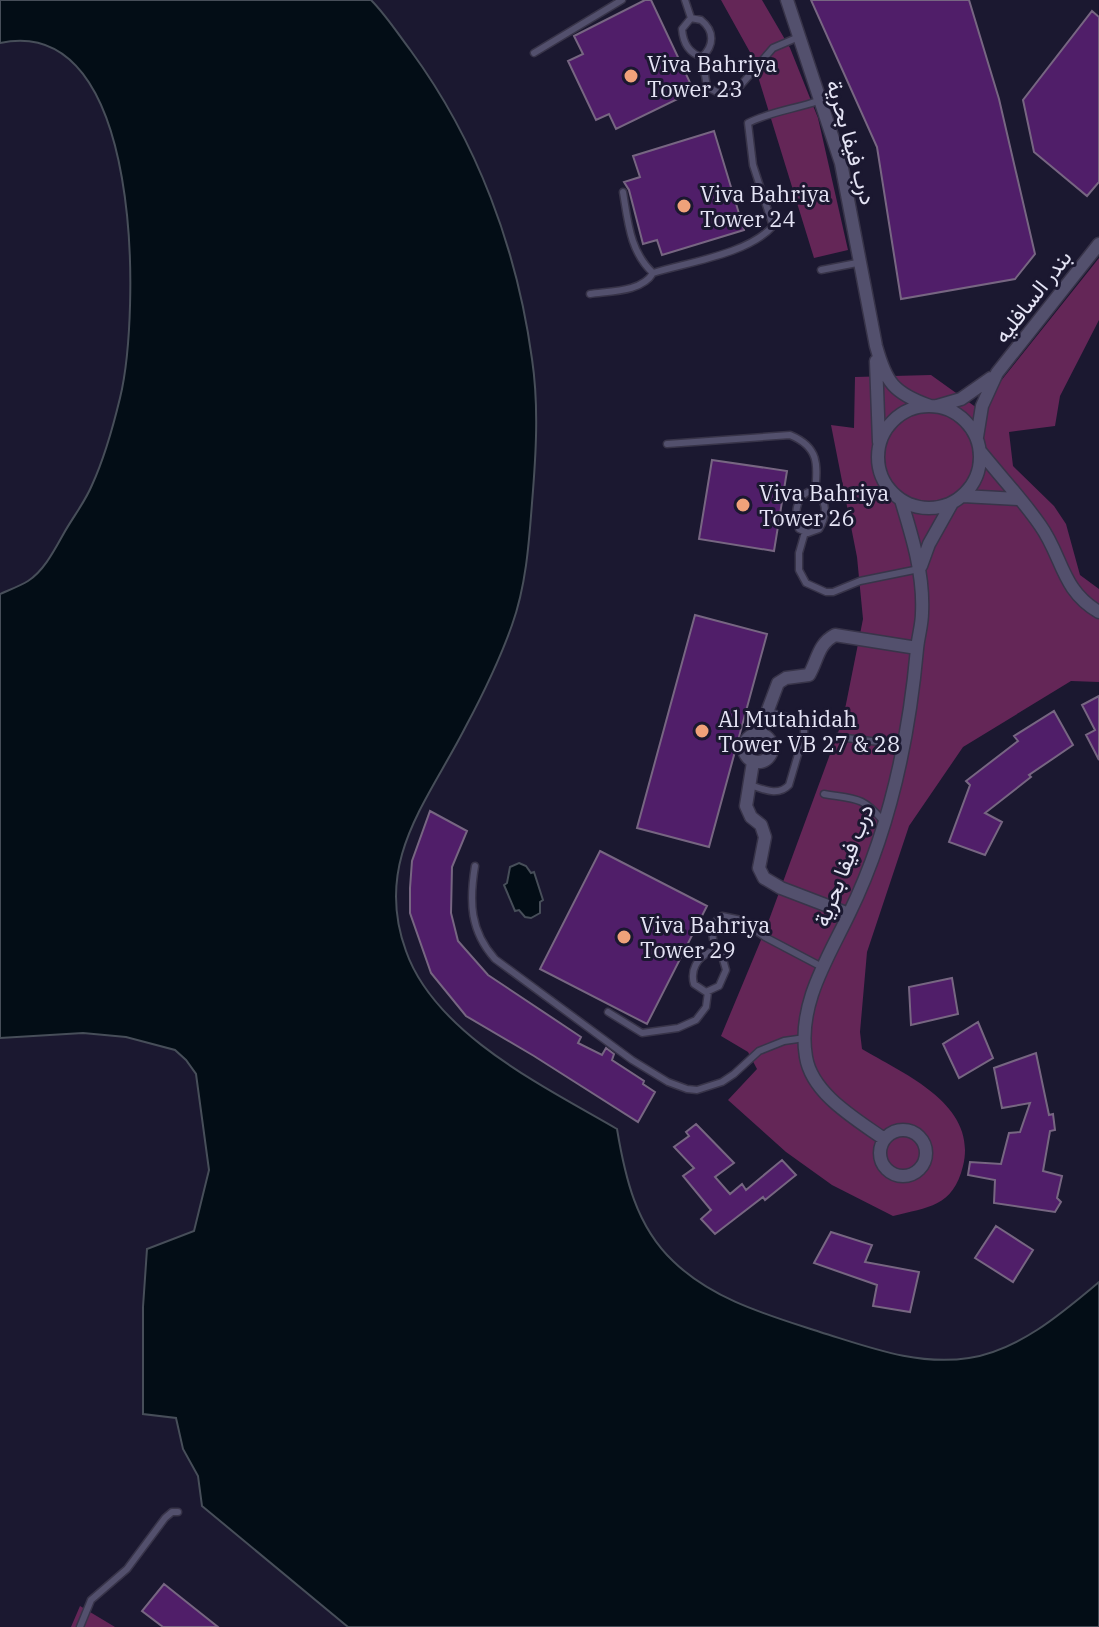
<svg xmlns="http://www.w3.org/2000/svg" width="1099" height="1627" font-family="'IBM Plex Serif',Vazirmatn,serif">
  <rect width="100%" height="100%" fill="#1b1830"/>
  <path fill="#642657" d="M721 0H762L790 48 818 118 848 250 814 258 751 54Z
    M1099 258V320L1060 396 1055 426 1009 432 1013 466 1054 506 1066 524 1080 575 1099 589V682L1071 681 963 747 909 826 867 952 860 1032 862 1049C906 1075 978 1105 963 1166 953 1207 928 1207 893 1216L832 1185 786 1152 728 1100 757 1069 748 1052 721 1036 766 928 843 719 863 619 857 557 831 425 854 428 855 377 931 375 984 413 996 387Z
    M80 1606 115 1627H71Z"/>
  <path fill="#030d16" stroke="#474e59" stroke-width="2" d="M0 0H371C386 15 398 34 411 51 477 141 517 249 532 359 539 406 536 455 532 503 529 543 526 586 512 625 500 659 483 694 466 726 428 801 373 861 406 951 435 1034 545 1087 617 1129 625 1177 636 1226 673 1261 713 1300 768 1315 820 1332 869 1347 917 1366 969 1358 1019 1350 1061 1314 1099 1282V1627H348L202 1506 198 1476 183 1449 176 1418 143 1414V1307L147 1249 194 1231 209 1170 196 1074 186 1060 175 1050 126 1037 83 1033 0 1038V594C9 590 20 586 28 581 44 571 55 549 64 533 73 517 85 502 92 485 104 459 113 427 120 398 140 315 145 12 0 43Z
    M519 863 526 866 531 873 534 872 543 900 540 902V913L531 918 525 917 519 910 515 911 504 885 507 883 510 867Z"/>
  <path fill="#501e69" stroke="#776682" stroke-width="2" d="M645 0H651L694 91 616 129 609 114 596 120 568 61 583 54 574 36Z
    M811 0H969L999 99 1035 254 1015 279 901 299 877 147Z
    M1092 11 1099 17V182L1087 196 1034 152 1023 100Z
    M714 131 744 230 662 255 657 240 643 244 629 190 624 182 640 177 633 156Z
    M712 460 787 471 774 551 699 539Z
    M695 615 767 634 709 847 637 828Z
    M1099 696V760L1086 735 1095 730 1082 705Z
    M1054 711 1073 745 1029 775 1031 777 985 813 1002 822 985 855 949 842 970 785 966 781 1018 741 1014 736Z
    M430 811 467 831 452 867 451 913 458 941 488 975 581 1037 578 1043 602 1055 606 1048 614 1054 612 1060 644 1081 643 1084 655 1092 638 1122 534 1056 466 1016 431 973 410 913V888L412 861Z
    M600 851 707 906 647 1024 540 969Z
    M952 978 958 1014 911 1025 909 987Z
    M978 1022 993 1058 959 1078 943 1044Z
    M1036 1053 1049 1115 1053 1114 1055 1130 1050 1131 1043 1171 1062 1176 1057 1198 1061 1202 1055 1212 994 1203 995 1180 968 1175 970 1162 1001 1164 1009 1133 1020 1132 1030 1103 1002 1108 994 1068Z
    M696 1124 734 1163 715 1177 730 1194 742 1184 746 1190 782 1160 796 1175 765 1200 763 1197 715 1234 701 1219 711 1210 683 1176 694 1168 674 1147 689 1136 686 1132Z
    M996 1226 1033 1250 1013 1282 975 1258Z
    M831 1232 872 1245 865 1262 919 1272 910 1312 873 1306 877 1285 814 1263Z
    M164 1584 218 1627H163L142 1611Z"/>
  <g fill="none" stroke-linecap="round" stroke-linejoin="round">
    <g stroke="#383449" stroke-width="9">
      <path id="service" d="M685 0 691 18
        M691 18 701 20C715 31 714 46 702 57 688 53 683 42 682 29Z
        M534 53 622 0
        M702 57 707 87 723 95 740 86 773 48 801 36
        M623 192C628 222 630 252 653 273 689 262 748 254 773 226L753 165 748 123C769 112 795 109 818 101
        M821 270 862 262
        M590 294C610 291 642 292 653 273
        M667 444 790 435C819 447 818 464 815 492
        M810 491C828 496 828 515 819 529L808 533 799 529C794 515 795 497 810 491Z
        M805 532 799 553V570L806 583 826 592H833L860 581 919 569
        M838 737 904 745
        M750 785C763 789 778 797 789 785L804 734V726L797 719 768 712
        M824 794C854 799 863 796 883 821
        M475 866C469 902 470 931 495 959L632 1060 668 1082 687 1089 697 1090 722 1082 734 1074 759 1051 784 1041 805 1038
        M710 952 722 956 726 970 719 986 706 992 694 984C690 970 697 958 710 952Z
        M716 953C713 938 707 925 722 916L741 920 765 937 822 967
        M608 1012 642 1033 678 1028 696 1020 706 1007 708 992
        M80 1627 91 1600 127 1569 165 1518 172 1512H178"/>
    </g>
    <g stroke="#383449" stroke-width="15">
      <path id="minor" d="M787 0 841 163 876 346C886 382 893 393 930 406
        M876 361 879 442
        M878 457a51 51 0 1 1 102 0a51 51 0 1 1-102 0Z
        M937 406 961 399 991 378
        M977 437 982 406 997 373 1099 244
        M980 451C1000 476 1022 499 1040 525 1063 557 1061 590 1099 612
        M963 496 1018 499
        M921 566 929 544 952 503
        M759 734 778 683 786 678 809 675C818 659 818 644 835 635L917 648
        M744 748a14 14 0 1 1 28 0a14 14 0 1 1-28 0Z
        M753 762 746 806 751 817 761 825 765 837 759 868 764 878 781 888 849 914
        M880 1153a23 23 0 1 1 46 0a23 23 0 1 1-46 0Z
        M884 1139C856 1119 812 1094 806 1057 797 1005 828 958 849 914 889 832 909 738 917 649 918 637 922 625 922 613 924 574 912 536 901 500"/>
    </g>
    <use href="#service" stroke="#53506d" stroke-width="6"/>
    <use href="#minor" stroke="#53506d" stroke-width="12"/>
  </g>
  <g fill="#f0a27a" stroke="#1b1830" stroke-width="3">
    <circle cx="631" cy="76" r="8"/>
    <circle cx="684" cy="206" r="8"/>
    <circle cx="743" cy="505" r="8"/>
    <circle cx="702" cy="731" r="8"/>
    <circle cx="624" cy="937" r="8"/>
  </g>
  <g text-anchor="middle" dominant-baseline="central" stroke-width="6" stroke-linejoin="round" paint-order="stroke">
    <g font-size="22" fill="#e5e4f5" stroke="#1b1830" text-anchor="start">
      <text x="647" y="63">Viva Bahriya<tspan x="647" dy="25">Tower 23</tspan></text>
      <text x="700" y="193">Viva Bahriya<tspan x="700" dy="25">Tower 24</tspan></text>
      <text x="759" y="492">Viva Bahriya<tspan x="759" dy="25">Tower 26</tspan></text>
      <text x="718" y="718">Al Mutahidah<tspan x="718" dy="25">Tower VB 27 &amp; 28</tspan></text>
      <text x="640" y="924">Viva Bahriya<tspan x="640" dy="25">Tower 29</tspan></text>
    </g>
    <g font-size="22" fill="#e5e4f5" stroke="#1b1830">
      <text transform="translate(852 142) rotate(74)">درب فيفا بحرية</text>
      <text transform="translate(1032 296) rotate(-52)">بندر السافليه</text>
      <text transform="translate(843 865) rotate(-69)">درب فيفا بحرية</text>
    </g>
  </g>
</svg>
